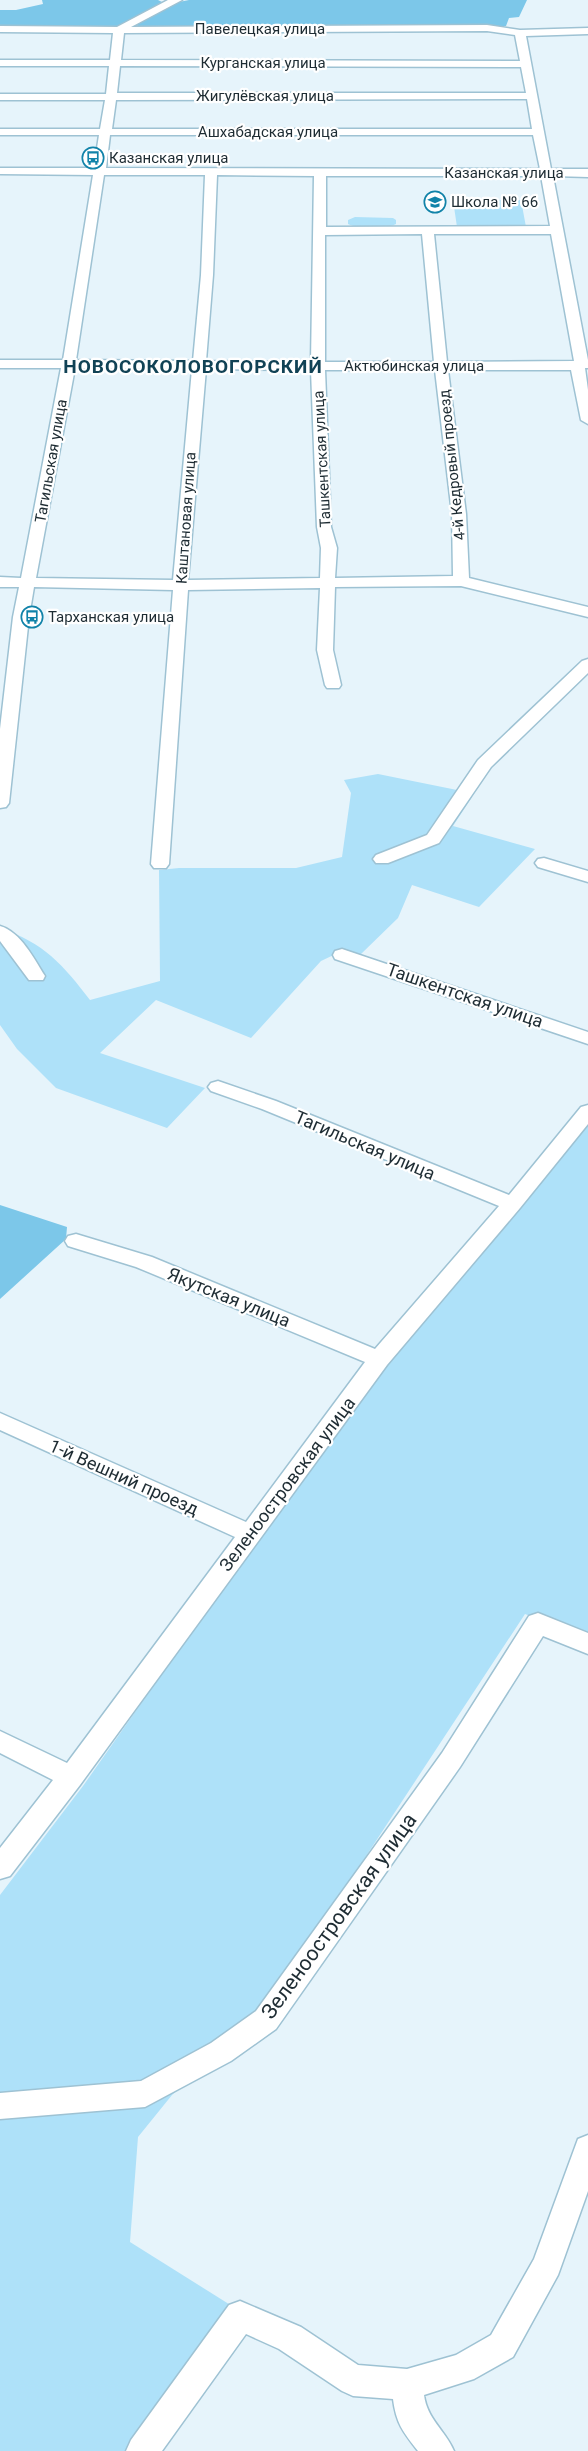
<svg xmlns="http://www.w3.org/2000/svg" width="588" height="2451" font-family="Roboto,sans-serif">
  <rect width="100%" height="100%" fill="#e6f4fb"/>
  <path fill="#aee1f9" d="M453 200H521L526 227H457Z
    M355 217 393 218 396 220V224C385 229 359 229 348 224V220Z
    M378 774 457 790 472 797 453 826 535 849 479 907 412 885 398 918 360 955 340 952 321 961 251 1038 156 1000 100 1053 205 1088 167 1128 56 1088 17 1049 0 1025V929C43 941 64 966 90 1000L160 981 159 870 179 868H296L342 857 351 793 344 780Z
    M588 1122V1639L525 1614 261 2016 172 2095 138 2137 130 2242 232 2306 125 2451H0V1895L83 1786 254 1543 387 1361Z"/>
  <path fill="#7cc7e9" d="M42 0H158L162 2 119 27H0V10H16L43 4Z
    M189 0H527L519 17 509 18 506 26 142 27 134 25 174 3Z
    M0 1205 67 1227 66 1239 0 1299Z"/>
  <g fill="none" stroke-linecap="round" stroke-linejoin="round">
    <g stroke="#9ec2d3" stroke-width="3">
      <path id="minor" d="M168 0H182L131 27 487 25 520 30 588 28V34L526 36 551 169H588V177L553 176 588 360V368H585L588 390V424L581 420 571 370H448L466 514 469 578 588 607V617L461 586 335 587 333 650 341 685 339 688H327L325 685 317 650 320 588 188 590 169 864 166 868H154L151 864 173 590 34 587 29 617 9 803 6 807 0 808V729L13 617 19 587H0V577L21 578 61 368H0V360H63L93 175 0 174V168H94L99 135H0V129H100L105 100H0V94H106L109 66H0V60H110L113 33 0 32V26L117 27ZM487 31 515 35 520 61 121 60 124 33ZM120 66 521 67 526 93H117ZM527 99 532 129H112L116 100ZM110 135H533L540 169 106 168ZM104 175H205L201 275 193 361 76 360ZM217 175 314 176 311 362 206 361 213 275ZM326 176H541L550 226 326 227ZM422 234 434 362H325V235ZM434 234H551L574 361 447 362ZM75 368 192 369 173 580 36 578ZM206 369 311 370 317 527 321 548 320 578 188 580ZM325 370H435L452 514 453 576 335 578 337 548 331 527Z
        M588 659V673L491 767 439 843 388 863H376L373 859 376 855 427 835 478 760 582 661Z
        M544 858 588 871V882L538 867 535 863 538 859Z
        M0 926C21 932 34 959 45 976L43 980H29L0 941Z
        M342 949 588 1032V1044L335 959 333 955 335 951Z
        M218 1081 276 1101 509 1195 581 1107 588 1105V1124L520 1208 387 1365 80 1785 10 1876 0 1879V1848L53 1780 0 1753V1731L67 1763 235 1537 0 1430V1413L246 1522 365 1362 136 1267 68 1246 65 1241 68 1236 76 1234 152 1257 375 1349 499 1206 262 1109 211 1091 208 1087 211 1083Z
        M538 1613 588 1633V1654L543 1636 460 1767 276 2029 231 2061 145 2107 0 2119V2093L141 2081 211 2043 256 2011 442 1753 529 1616Z
        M588 2135V2191L558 2275 513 2357 474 2379 424 2395C427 2419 445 2430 454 2451H418C403 2432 396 2423 393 2399L353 2396 342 2391 279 2349 246 2334 162 2451H126L131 2440 229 2305 240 2301 301 2327 358 2365 407 2369 456 2355 491 2335 534 2259 578 2139Z"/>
    </g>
    <use href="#minor" fill="#fff" fill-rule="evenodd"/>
  </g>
  <defs>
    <g id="bus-ring" transform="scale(1.125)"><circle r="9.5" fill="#fff" stroke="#1183a9" stroke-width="1.5"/><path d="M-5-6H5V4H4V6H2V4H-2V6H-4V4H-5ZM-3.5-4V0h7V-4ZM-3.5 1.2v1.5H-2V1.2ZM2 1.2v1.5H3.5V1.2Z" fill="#1183a9"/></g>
    <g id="school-ring" transform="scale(1.125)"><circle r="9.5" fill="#fff" stroke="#1183a9" stroke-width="1.5"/><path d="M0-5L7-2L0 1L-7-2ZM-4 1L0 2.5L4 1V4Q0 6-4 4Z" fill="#1183a9"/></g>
  </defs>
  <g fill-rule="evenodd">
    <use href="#bus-ring" x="93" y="158"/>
    <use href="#school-ring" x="435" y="202"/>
    <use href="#bus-ring" x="32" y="617"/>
  </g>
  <g text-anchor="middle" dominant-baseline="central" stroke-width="4.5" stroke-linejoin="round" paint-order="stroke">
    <g font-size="15" fill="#1e2c33" stroke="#fff">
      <text x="260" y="29">Павелецкая улица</text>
      <text x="263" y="63">Курганская улица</text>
      <text x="265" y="96">Жигулёвская улица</text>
      <text x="268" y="132">Ашхабадская улица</text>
      <text x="504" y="173">Казанская улица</text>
      <text x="414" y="366">Актюбинская улица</text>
      <text transform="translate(322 459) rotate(-93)">Ташкентская улица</text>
      <text transform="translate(51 461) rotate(-80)">Тагильская улица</text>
      <text transform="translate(452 465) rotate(-96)">4-й Кедровый проезд</text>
      <text transform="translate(186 518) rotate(-86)">Каштановая улица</text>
    </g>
    <g font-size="15" fill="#1e2c33" stroke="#fff" text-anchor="start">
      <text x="109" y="158">Казанская улица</text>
      <text x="451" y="202">Школа № 66</text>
      <text x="48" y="617">Тарханская улица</text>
    </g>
    <g font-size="18" fill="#1e2c33" stroke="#fff">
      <text transform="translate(465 995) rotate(19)">Ташкентская улица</text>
      <text transform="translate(365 1145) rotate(23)">Тагильская улица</text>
      <text transform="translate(229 1297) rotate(22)">Якутская улица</text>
      <text transform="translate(124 1477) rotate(24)">1-й Вешний проезд</text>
      <text transform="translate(287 1484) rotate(-53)">Зеленоостровская улица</text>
    </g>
    <g font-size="19" font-weight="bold" letter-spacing="1" fill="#114255" stroke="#fff">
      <text x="193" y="366">НОВОСОКОЛОВОГОРСКИЙ</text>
    </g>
    <g font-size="21" fill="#1e2c33" stroke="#fff">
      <text transform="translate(339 1916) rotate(-54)">Зеленоостровская улица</text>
    </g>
  </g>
</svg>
